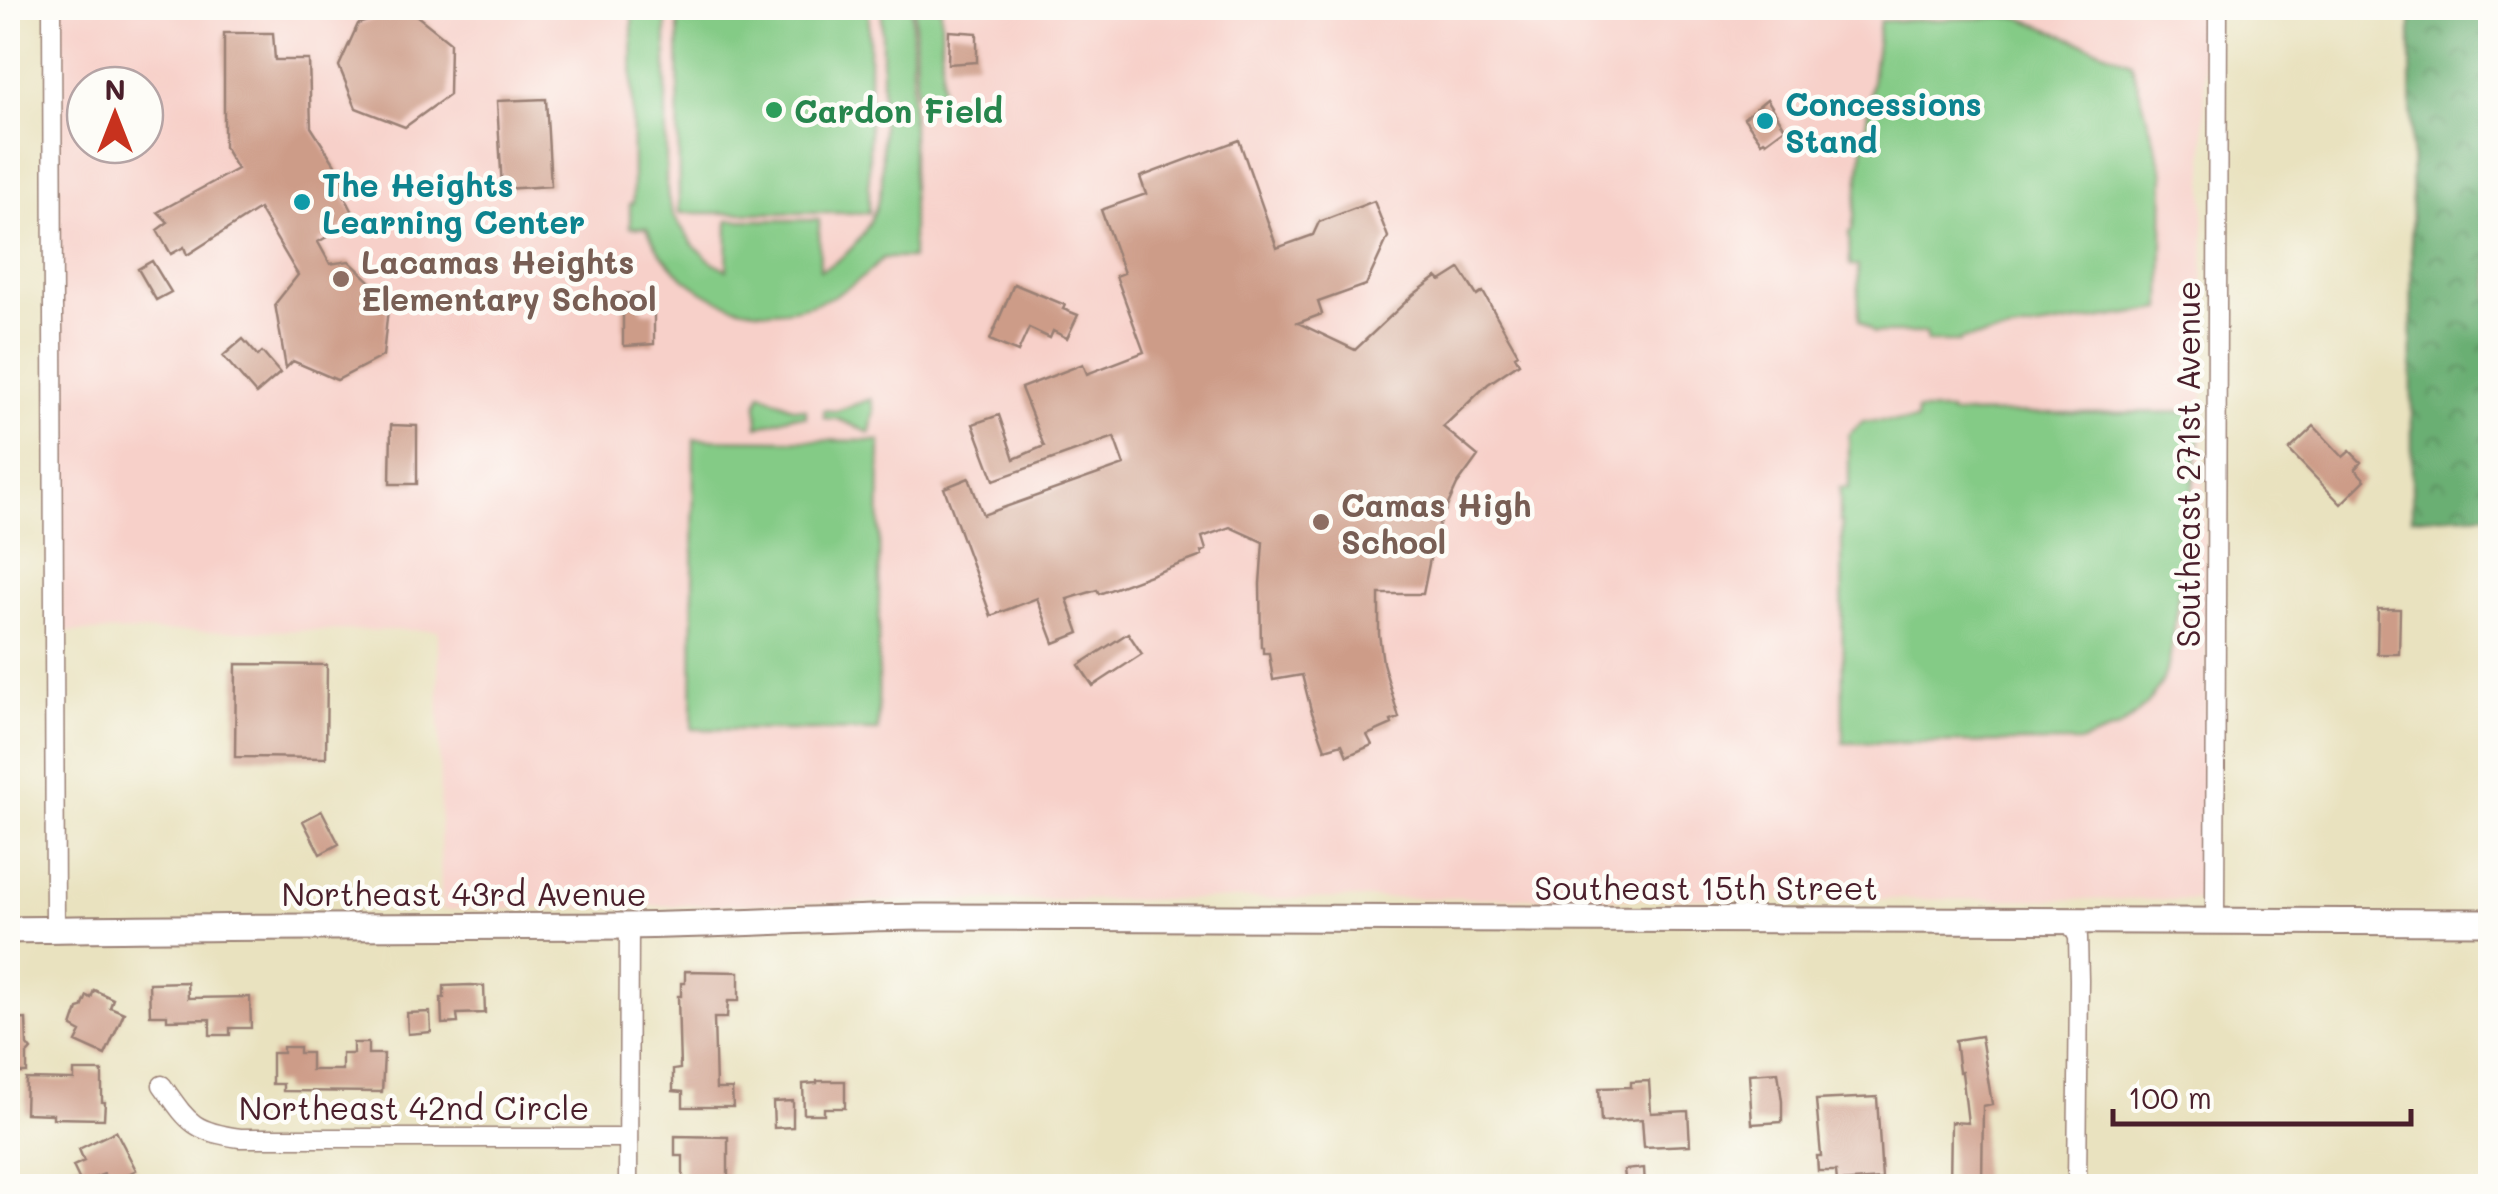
<svg xmlns="http://www.w3.org/2000/svg" width="2498" height="1194" font-family="Mali,sans-serif">
  <defs>
    <pattern id="forest-crowns" width="20" height="18" patternUnits="userSpaceOnUse" patternTransform="scale(2.5)"><rect width="20" height="18" fill="#6baf73"/><path d="M2 6a3 3 0 1 1 6 0M12 15a3 3 0 1 1 6 0" fill="none" stroke="#5a8e5f"/></pattern>
  </defs>
  <rect width="100%" height="100%" fill="#fdfcf7"/>
  <filter id="ink" filterUnits="userSpaceOnUse"><feTurbulence type="fractalNoise" baseFrequency=".01" numOctaves="2"/><feDisplacementMap in="SourceGraphic" scale="20" xChannelSelector="R" yChannelSelector="G"/><feConvolveMatrix kernelMatrix="1 2 1 2 8 2 1 2 1" color-interpolation-filters="sRGB"/></filter>
  <filter id="wash" filterUnits="userSpaceOnUse"><feTurbulence type="fractalNoise" baseFrequency=".0048" numOctaves="4" result="noise"/><feDisplacementMap in="SourceGraphic" scale="40" xChannelSelector="R" yChannelSelector="G"/><feGaussianBlur stdDeviation="2.25" result="paint"/><feColorMatrix in="noise" values="0 0 0 0 0 0 0 0 0 0 0 0 0 0 0 0 0 1.4 0 .05"/><feComposite in="paint" operator="in"/></filter>
  <g filter="url(#wash)">
    <rect width="100%" height="100%" fill="#e9e2bf"/>
    <path fill="#f7d0c9" fill-rule="evenodd" d="M57 8H2205L2203 412 2207 643 2206 900 1403 898 944 901 441 910 438 630 61 632ZM85 85H145V145H85Z"/>
    <path fill="url(#forest-crowns)" stroke="#5a674f" stroke-width="2.5" d="M2411 8H2490V514L2412 518Z"/>
    <path fill="#84cb86" stroke="#677558" stroke-width="2.5" d="M632 8H666V180L668 198 674 216 694 246 710 260 727 270 728 220H819L820 270C855 256 877 219 882 183V8H912V258H883C837 309 763 329 702 291 678 276 658 255 647 228L630 227V204L633 203Z
      M678 8H869V213H679Z
      M915 8H941L942 94 916 93Z
      M2018 17 2131 62 2164 174 2162 309 1960 340 1959 342H1927L1925 333H1873L1859 320 1858 266 1850 265 1849 232 1852 231 1880 21Z
      M761 393 794 408 806 409V417L792 416 758 427 757 404Z
      M871 399 874 410 870 433 838 419 824 418V410L836 411Z
      M1917 411H1950V414L2203 412 2169 663 2162 682 2150 700 2136 715 2119 728 2082 742 1843 743 1842 522H1840V488H1849V434L1863 421H1916Z
      M694 439 880 441 878 731 692 729Z"/>
    <g id="blocks">
      <path fill="#cd9c88" d="M407 8 450 42 449 95 405 127 356 108 339 66 358 24Z
        M949 31 977 33V62L948 64Z
        M224 33H273L275 60H309L311 127 350 188 343 193 357 220 318 242 330 264 349 261 389 299 383 356 337 380 293 361 286 368 275 304 298 275 259 209 187 255 184 247 171 254 157 230 168 222 158 212 237 169 224 147Z
        M546 99 551 186 502 189 497 101Z
        M1767 99 1785 128 1766 142 1764 140 1761 142 1744 118Z
        M1239 140 1277 248 1313 235 1319 222 1374 201 1388 237 1366 285 1318 302 1322 314 1298 323 1355 350 1413 295 1437 277 1441 281 1460 269 1477 296 1483 292 1518 354 1515 356 1519 363 1488 384 1443 427 1478 456 1457 485 1435 533 1423 594H1379V634L1383 663 1399 718 1391 721 1392 724 1367 735 1372 745 1347 756 1342 744 1325 749 1311 710 1302 675 1273 680 1269 653H1263V647H1261L1260 584 1263 542 1230 527 1202 537 1206 550 1201 552 1202 556 1099 594 1097 590 1067 599 1079 633 1054 643 1037 598 991 616 944 488 969 478 983 515 1124 465 1114 437 994 480 973 424 999 415 1014 459 1044 446 1021 388 1083 364 1087 374 1144 352 1116 276 1124 273 1101 210 1146 194 1140 177Z
        M152 261 171 292 156 300 138 269Z
        M1014 284 1065 305 1063 309 1078 315 1067 338 1053 331 1050 338 1029 328 1018 352 990 340Z
        M623 293 641 294 642 311 654 313V344L625 346 623 344Z
        M243 339 258 356 262 352 280 373 256 394 223 356Z
        M391 425 417 426V484H390Z
        M2314 426 2343 457 2350 451 2361 462 2355 469 2365 480 2341 504 2289 450Z
        M2378 609H2400L2399 654H2377Z
        M1128 633 1142 654 1093 686 1079 665Z
        M236 664 327 665 326 758 235 757Z
        M322 811 339 844 320 854 303 821Z
        M685 971 739 972V1001H728L727 1018H714L716 1089H732L733 1107H683V1092L673 1091V1070L680 1069 678 996H681V983H685Z
        M187 982 188 998 250 997 251 1028H230V1035H210V1019L167 1020V1015H150L149 983Z
        M471 985 484 986 485 1013 457 1014 458 1023 442 1024 441 998H444V986Z
        M94 990 113 999 110 1007 124 1013 105 1055 76 1042 81 1032 72 1027 78 1009 82 1008 87 996 91 998Z
        M430 1012 431 1032 408 1034 407 1013Z
        M26 1019 27 1045 31 1050 27 1054V1073H8V1020Z
        M1981 1036 1992 1104 1983 1106 1982 1186H1950L1951 1122 1968 1123 1962 1072H1959L1955 1040Z
        M353 1043H368V1054H384L382 1092 283 1091V1084H272V1053H283V1047H299V1053H311V1070H342V1054H353Z
        M74 1071H102V1102H105L104 1119 53 1118V1114L25 1113 26 1079 74 1080Z
        M1778 1072 1782 1101V1122L1752 1124 1749 1074Z
        M817 1081H845V1108H824V1114H804L803 1084 817 1083Z
        M1649 1081 1651 1113 1688 1111 1690 1145 1644 1147 1642 1119 1601 1122 1599 1088 1631 1087V1082Z
        M1877 1097 1882 1179 1837 1182 1836 1171H1818L1817 1156H1821L1816 1100Z
        M793 1101V1127L774 1128 773 1102Z
        M116 1131 136 1170 109 1184 104 1174 81 1183 73 1166 84 1161 79 1149Z
        M675 1136 728 1137V1182H683V1156H675Z
        M1644 1168 1645 1186H1626L1624 1170Z"/>
    </g>
  </g>
  <g filter="url(#ink)">
    <use href="#blocks" fill-opacity="0" stroke="#9a8075" stroke-width="2.5"/>
    <g fill="none" stroke-linecap="round" stroke-linejoin="round">
      <g stroke="#9a8075" stroke-width="21">
        <path id="street" d="M52 8 55 929
          M2069 920 2078 937 2079 980 2077 1186
          M2215 921 2218 8
          M162 1085C189 1123 192 1131 240 1138H628
          M628 1186 629 926"/>
      </g>
      <g stroke="#9a8075" stroke-width="29">
        <path id="secondary" d="M8 930C213 926 419 927 625 926 724 925 822 918 922 917L2490 922"/>
      </g>
      <use href="#street" stroke="#fff" stroke-width="18"/>
      <use href="#secondary" stroke="#fff" stroke-width="25"/>
    </g>
  </g>
  <circle fill="#2e9e5b" stroke="#fdfcf7" stroke-width="4" cx="774" cy="110" r="10"/>
  <g fill="#0f9aa8" stroke="#fdfcf7" stroke-width="4">
    <circle cx="1765" cy="121" r="10"/>
    <circle cx="302" cy="202" r="10"/>
  </g>
  <g fill="#8d6e63" stroke="#fdfcf7" stroke-width="4">
    <circle cx="341" cy="279" r="10"/>
    <circle cx="1321" cy="522" r="10"/>
  </g>
  <g text-anchor="middle" dominant-baseline="central" stroke-width="9" stroke-linejoin="round" paint-order="stroke">
    <g font-size="32" font-weight="bold" fill="#0d838f" stroke="#fdfcf7" text-anchor="start">
      <text x="1785" y="103">Concessions<tspan x="1785" dy="37">Stand</tspan></text>
      <text x="322" y="184">The Heights<tspan x="322" dy="37">Learning Center</tspan></text>
    </g>
    <g font-size="32" font-weight="bold" fill="#27864d" stroke="#fdfcf7" text-anchor="start">
      <text x="794" y="110">Cardon Field</text>
    </g>
    <g font-size="32" font-weight="bold" fill="#785e54" stroke="#fdfcf7" text-anchor="start">
      <text x="361" y="261">Lacamas Heights<tspan x="361" dy="37">Elementary School</tspan></text>
      <text x="1341" y="504">Camas High<tspan x="1341" dy="37">School</tspan></text>
    </g>
    <g font-size="32" fill="#4a1f2b" stroke="#fdfcf7">
      <text transform="translate(2187 464) rotate(-90)">Southeast 271st Avenue</text>
      <text x="1706" y="887">Southeast 15th Street</text>
      <text x="464" y="893">Northeast 43rd Avenue</text>
      <text x="414" y="1107">Northeast 42nd Circle</text>
    </g>
  </g>
  <rect width="2498" height="1194" fill="none" stroke="#fdfcf7" stroke-width="40"/>
  <g transform="translate(115 115)"><circle r="48" fill="#fdfcf7" stroke="#b5a4a5" stroke-width="2.5"/>
  <path d="M0-8L18 38L0 25L-18 38Z" fill="#c8321e"/>
  <text y="-15" font-size="28" font-weight="bold" text-anchor="middle" fill="#4a1f2b">N</text>
  </g>
  <path d="M2113 1109v15h298v-15" fill="none" stroke="#4a1f2b" stroke-width="5"/>
  <text x="2128" y="1109" font-size="30" fill="#4a1f2b" stroke="#fdfcf7" stroke-width="8" paint-order="stroke">100 m</text>
</svg>
